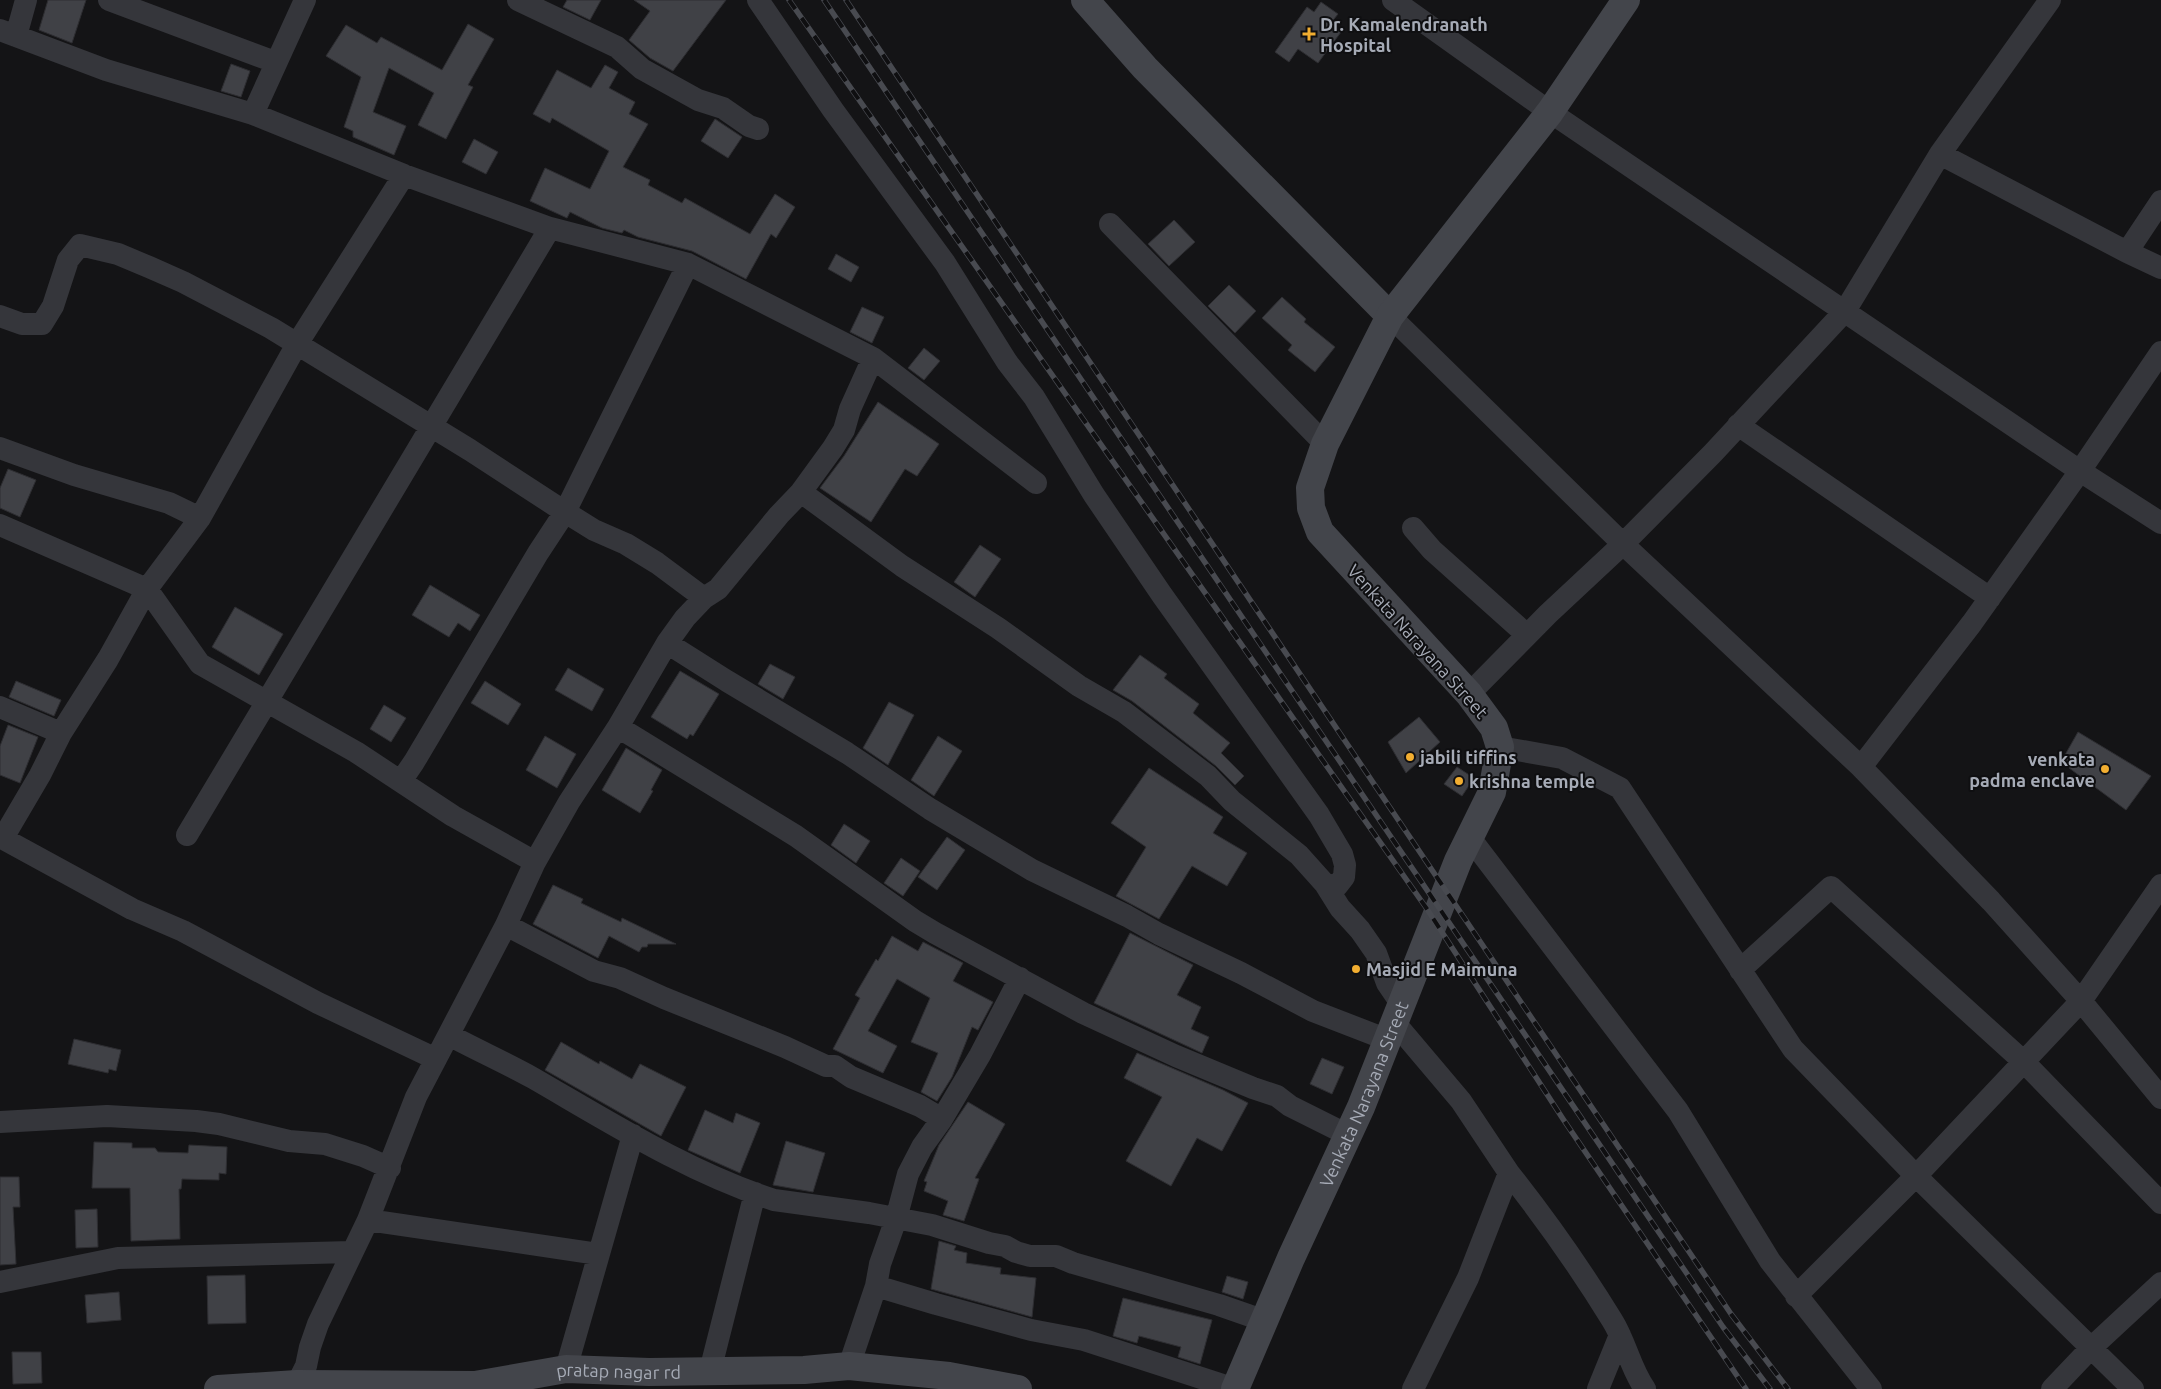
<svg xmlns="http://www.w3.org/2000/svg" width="2161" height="1389" font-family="Ubuntu,sans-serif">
  <rect width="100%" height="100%" fill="#141416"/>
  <path fill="#404146" stroke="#2e2e32" d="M48 0H86L72 43 39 30Z
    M567 0H601L590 20 563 7Z
    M634 0H726L673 71 650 58 629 40 650 11Z
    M1321 2 1338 14 1330 24 1341 32 1318 63 1298 49 1289 62 1275 52 1307 7 1314 12Z
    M468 24 494 39 468 85 473 87 446 139 418 125 434 93 389 68 373 112 406 126 394 155 353 137V131L344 127 361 77 326 56 346 25 377 43 381 37 442 70Z
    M231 64 250 71 241 97 221 91Z
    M605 65 618 72 609 88 635 102 629 114 648 124 623 167 650 180 648 185 682 203 685 198 750 234 775 194 795 207 776 238 771 234 746 279 692 251 638 237 624 230 622 233 602 228 570 212 567 218 530 201 545 168 590 189 609 151 552 118 550 123 533 114 557 70 591 88Z
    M715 119 742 137 728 158 701 141Z
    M474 139 498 152 486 174 462 162Z
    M1174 220 1195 242 1169 266 1148 244Z
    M836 254 859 267 851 282 828 269Z
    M1229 285 1256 311 1235 333 1208 306Z
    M1282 297 1306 319 1304 322 1335 347 1315 372 1288 350 1292 345 1262 318Z
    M862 307 884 317 872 343 850 332Z
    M924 348 940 361 924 380 908 368Z
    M878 402 939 444 917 476 905 469 871 522 820 488 844 456Z
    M8 469 36 480 20 517 0 508V488Z
    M980 545 1001 559 975 597 954 582Z
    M430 585 480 615 470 631 458 623 449 637 412 615Z
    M235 607 283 634 259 675 212 647Z
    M1140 655 1167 674 1164 678 1199 704 1193 713 1230 743 1221 753 1244 776 1235 785 1216 766 1132 701 1113 690Z
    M770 664 795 677 783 699 758 684Z
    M568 668 604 689 592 711 555 690Z
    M680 671 719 694 693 736 690 734 687 739 651 717Z
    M16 681 61 700 54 716 9 697Z
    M485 681 521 704 508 725 471 703Z
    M889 702 914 715 888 765 863 748Z
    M384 705 406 718 391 742 370 729Z
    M1419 717 1440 742 1406 773 1388 742Z
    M8 725 38 737 20 783 0 775V746Z
    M2078 732 2151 776 2126 810 2061 762Z
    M545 736 576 754 557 788 526 770Z
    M938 736 962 751 934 796 911 780Z
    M626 748 662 770 651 790 653 791 640 813 602 790Z
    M1457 767 1474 778 1462 796 1444 784Z
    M1149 768 1223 817 1213 833 1247 853 1227 886 1192 866 1159 919 1116 896 1146 847 1111 823Z
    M844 824 870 841 856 863 831 845Z
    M947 837 965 850 937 890 918 877Z
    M901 858 920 871 903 896 884 883Z
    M553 885 583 899 581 903 621 922 622 918 676 944H648L647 947H642L639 952 609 936 598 958 533 924Z
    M1130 933 1193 965 1177 995 1201 1007 1191 1029 1209 1037 1202 1053 1094 1003Z
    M892 936 918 951 923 942 963 963 953 981 993 1002 978 1030 972 1027 952 1077 937 1101 921 1092 938 1053 911 1042 930 998 897 979 868 1031 897 1046 883 1073 833 1049 860 998 855 995 876 959 878 961Z
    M74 1039 121 1050 116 1071 109 1069 108 1073 68 1064Z
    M561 1042 599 1064 600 1061 632 1079 640 1064 686 1087 661 1136 545 1070Z
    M1137 1053 1223 1090 1248 1103 1222 1151 1197 1138 1171 1186 1126 1161 1162 1097 1124 1078Z
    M1322 1058 1344 1067 1332 1094 1310 1084Z
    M968 1102 1005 1124 975 1178 979 1179 964 1221 943 1215 948 1201 924 1191 927 1182 924 1181 939 1145Z
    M705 1110 733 1123 736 1113 760 1123 740 1173 688 1150Z
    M786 1141 825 1153 813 1192 773 1185Z
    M94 1142 132 1143V1148H155L158 1152 188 1153 189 1145 227 1147 226 1174 219 1173V1180L182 1179 181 1189H179L180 1239 131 1241 130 1188H92Z
    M0 1177H19L20 1207H13L16 1264 0 1265Z
    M97 1209 98 1247 76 1248 75 1210Z
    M939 1241 956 1246 954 1250 967 1253 966 1263 1001 1268 1000 1274 1036 1278 1032 1317 931 1289Z
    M245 1275 246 1323 208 1324 207 1276Z
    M1227 1276 1248 1282 1243 1299 1222 1292Z
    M119 1292 121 1320 87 1323 85 1295Z
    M1123 1298 1212 1320 1200 1364 1178 1357 1181 1347 1139 1336 1137 1343 1113 1336Z
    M12 1352H41L42 1383 13 1384Z"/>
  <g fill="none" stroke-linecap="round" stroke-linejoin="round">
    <path stroke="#35363b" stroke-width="22" d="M109 0 275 62
      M518 0 617 47 642 69 698 100 723 108 749 126 758 129
      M758 0 833 110 945 263 1007 362 1034 397 1094 495 1162 595 1319 815 1342 854 1345 865 1344 877 1337 886 1325 884 1299 855 1232 801 1208 776 1124 712 1079 686 998 628 902 566 801 492
      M1393 0 1550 112 2080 471 2161 523
      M0 30 106 70 253 114 404 175
      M16 36 26 0
      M253 114 305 0
      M1940 154 2127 252 2161 201
      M1110 224 1325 444
      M2127 252 2161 268
      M0 316 22 324H42L53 306 68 260 80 245 118 254 149 267 183 282 271 328 470 450 565 512 594 530 626 544 657 563 704 598
      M1390 316 1623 544 1861 767 1991 901 2081 1001 2161 1098
      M1738 425 1990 598
      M0 448 74 475 169 503 200 518
      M0 525 147 589 108 659 61 733 40 775 3 838
      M1413 528 1432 550 1527 635
      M667 643 727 681 847 753 930 809 1032 870 1127 916 1159 934 1241 973 1313 1011 1388 1040
      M1469 694 1548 614 1623 544 1713 453 1845 311 1940 154 2050 0
      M0 707 61 733
      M618 727 796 836 915 921 935 933 1083 1013 1176 1056 1253 1088 1277 1096 1290 1106 1348 1135
      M1500 747 1562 758 1620 788 1793 1049 1916 1176 2133 1389
      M1861 767 1972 623 2080 471 2161 352
      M401 781 414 762 538 553 565 512 688 264
      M187 835 550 228
      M0 837 132 909 183 931 318 1003 436 1059
      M1470 838 1678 1111 1770 1261 1871 1389
      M535 862 453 816 356 752 200 664 147 589 200 518 297 344 404 175 550 228 688 264 873 358 1036 483
      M1325 884 1340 908 1360 930 1376 953 1387 983 1402 1005
      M506 925 594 971 620 978 664 998 785 1047 826 1066H835L851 1077 920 1106 942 1119
      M1740 970 1831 887 2024 1062 2161 1203
      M1020 978 980 1055 942 1119 922 1147 908 1174 896 1219 880 1264 876 1286 936 1304 1031 1330 1084 1340 1235 1389
      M1395 1023 1461 1101 1509 1173
      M449 1035C477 1050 506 1063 533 1078 611 1123 688 1172 774 1200L869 1213 932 1225 989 1243 1005 1246 1016 1252 1030 1256H1056L1073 1263 1219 1305 1265 1321
      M0 1122 107 1116 196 1121 219 1124 289 1141 325 1144 363 1156 390 1168
      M368 1220 598 1254
      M0 1282 118 1258 351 1252
      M1796 1296 1916 1176 2081 1001 2161 885
      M849 1366 876 1286
      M566 1369 633 1135
      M710 1371 755 1193
      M297 1384 306 1366 310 1347 318 1324 368 1220 416 1097 506 925 535 862 569 802 618 727 667 643 685 618 704 598 718 589 779 515 801 492 833 448 844 430 850 409 873 358
      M1413 1389 1468 1278 1509 1173C1547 1221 1580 1268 1612 1320 1626 1342 1630 1368 1645 1389
      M1598 1389 1620 1335
      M2052 1389 2091 1348 2161 1283"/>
    <g stroke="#43454b" stroke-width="28">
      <path d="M1085 0 1145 68 1390 316"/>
      <path id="s1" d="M218 1389 297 1384 475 1385 566 1369 649 1372 804 1370 849 1366 949 1376 1018 1389"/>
      <path id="s2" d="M1235 1389 1291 1258 1361 1107 1458 861 1492 792 1500 747 1494 728 1469 694 1320 532 1311 508 1310 488 1325 444 1390 316 1550 112 1626 0"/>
    </g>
    <g stroke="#484a50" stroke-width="5.5">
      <path id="rail" d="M789 0 1427 909 1563 1119 1746 1389
        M824 0 1723 1327 1770 1389
        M846 0 1731 1314 1788 1389"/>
    </g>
    <use href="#rail" stroke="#0f0f11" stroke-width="4" stroke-dasharray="11" stroke-linecap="butt"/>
  </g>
  <g fill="#f2ae31" stroke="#0f0f11" stroke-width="2">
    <path d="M1306.5 26.5h5v5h5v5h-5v5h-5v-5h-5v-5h5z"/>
    <circle cx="1410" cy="757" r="5"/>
    <circle cx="2105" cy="769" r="5"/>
    <circle cx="1459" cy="781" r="5"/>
    <circle cx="1356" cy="969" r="5"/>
  </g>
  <g text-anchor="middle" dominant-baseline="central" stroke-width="4" stroke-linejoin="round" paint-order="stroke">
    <g font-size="18" font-weight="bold" fill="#a6abb6" stroke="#0f0f11" text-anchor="start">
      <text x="1320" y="24">Dr. Kamalendranath<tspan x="1320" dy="21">Hospital</tspan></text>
      <text x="1420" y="757">jabili tiffins</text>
      <text x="2095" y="759" text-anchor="end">venkata<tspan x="2095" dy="21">padma enclave</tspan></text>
      <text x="1469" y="781">krishna temple</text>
      <text x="1366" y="969">Masjid E Maimuna</text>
    </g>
    <g font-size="18" fill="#a6abb6" stroke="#0f0f11">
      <text transform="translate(1418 641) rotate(48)">Venkata Narayana Street</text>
      <text stroke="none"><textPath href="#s2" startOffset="322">Venkata Narayana Street</textPath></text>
      <text stroke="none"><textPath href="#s1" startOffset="402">pratap nagar rd</textPath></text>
    </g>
  </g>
</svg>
